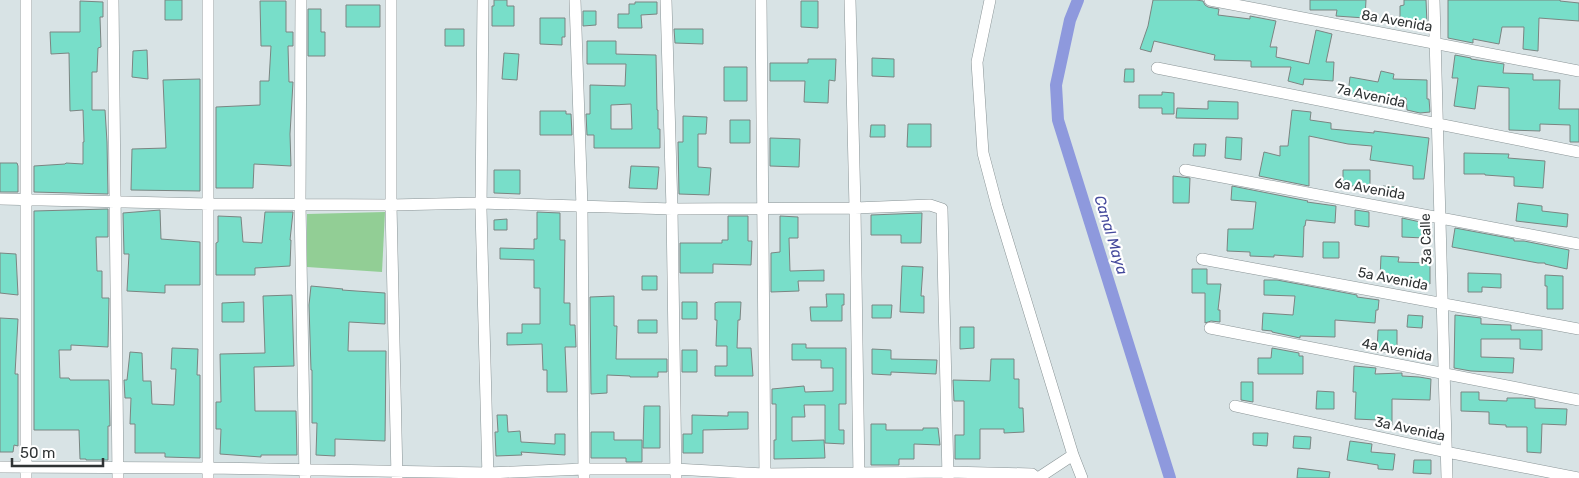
<svg xmlns="http://www.w3.org/2000/svg" width="1579" height="478" font-family="Rubik,sans-serif">
  <rect width="100%" height="100%" fill="#d8e3e5"/>
  <path fill="#92ce95" d="M385 212 382 272 307 267V214Z"/>
  <g fill="none" stroke-linecap="round" stroke-linejoin="round">
    <path stroke="#8e99dd" stroke-width="12" d="M1078 0 1070 20 1056 85 1058 120 1170 478"/>
  </g>
  <path fill="#78dec9" stroke="#7b8582" fill-rule="evenodd" d="M165 0H182V20H165Z
    M494 0H507V6H514V26H492V6H494Z
    M1153 0H1196L1203 1 1205 5 1208 7 1219 9 1218 15 1250 19V16L1276 21 1270 47H1277L1276 57 1309 64 1316 30 1332 34 1326 62H1334L1333 81 1304 79 1303 85 1288 81 1291 67H1251V61L1214 60 1215 55 1154 41 1151 52 1140 49 1148 26Z
    M1310 0H1366L1365 18 1336 16 1337 10H1310Z
    M1404 0H1426L1427 24H1400V6L1404 5Z
    M1448 0H1560V1L1579 3V21L1539 18 1538 51 1523 49 1524 27H1502L1499 44 1473 39V43L1448 38Z
    M80 1 103 2V17H100L101 47 98 48 97 72H92V110H105L107 142 108 194 34 192V166L65 164 66 163 83 164V142H84L83 110 70 111 69 53 51 54 50 32H80Z
    M260 1H286V32H293V46H288L289 82H293L290 134 291 166 254 164 253 188H216V107L260 105V81H269L271 46H261Z
    M801 1H818V28L801 27Z
    M635 2H657V14L641 15 642 28H618V14H629V4H635Z
    M346 5H380V27H346Z
    M308 9H321V32H325V56H308Z
    M583 11H596V25L583 26Z
    M540 18H565V37H562V45L540 44Z
    M445 29H464V46H445Z
    M674 29H703V44L675 43Z
    M587 41H616V54L656 55 657 110H658V129H660V148H594V135H587L586 114H590V85L625 86 626 64H587ZM631 104 632 129H611V105Z
    M147 50 148 79 132 77 133 51Z
    M504 53 519 54 517 80 502 79Z
    M1455 55 1471 58V59L1504 64 1503 73 1533 74V80H1560L1559 109H1579V142H1570V125L1540 124V131L1509 130V88L1478 86 1475 109 1454 106 1458 78H1452Z
    M872 58 894 59V77L872 76Z
    M808 59H836L835 81 829 80 828 103 804 102 805 81H770V63H808Z
    M724 67H747V101H724Z
    M1125 69H1134V82H1124Z
    M1381 71 1394 74 1393 79 1427 80V99H1429L1430 112 1420 113 1407 110 1406 98H1397L1364 90 1363 96 1348 94 1350 77 1378 82Z
    M200 79V191L131 190 132 149 166 148 163 80Z
    M1162 92 1174 93V114H1162V108H1139V95H1162Z
    M1208 101 1238 102V119L1176 118 1177 108 1208 109Z
    M1292 110 1311 112 1310 120 1331 123V129L1374 133V131L1429 138 1424 179H1413V166L1370 160 1372 146 1348 144 1309 136V186L1259 176 1264 152 1280 156V146H1288Z
    M540 111H566V114H571L572 135H540Z
    M683 116 707 117 706 134H698V167L711 168 709 195 679 194 678 142H683Z
    M730 120H750V143H730Z
    M908 124H931V147H907Z
    M871 125H885V137H870Z
    M1226 137 1242 138 1241 160 1225 158Z
    M770 138 800 139 799 167 770 166Z
    M1194 144H1206L1205 156H1193Z
    M1464 153 1509 154 1508 158 1545 161 1543 188 1514 186V177L1485 175V174H1464Z
    M0 163H17L18 166V192H0Z
    M631 166 659 167 657 189 629 188Z
    M494 170H520V194L494 193Z
    M1343 170H1370V186H1343Z
    M1173 176 1190 178 1189 203H1173Z
    M1232 186 1308 201 1307 202 1336 206 1335 223 1306 220 1305 226H1304L1303 257 1274 255V257L1250 256V252L1227 251 1228 229H1253L1256 202 1231 200Z
    M1383 186 1396 187 1395 198 1382 197Z
    M1518 203 1542 206V211L1568 214 1567 227 1516 221Z
    M108 209V237H96L97 271H102V298H109L108 347 71 345V350H59L60 378H69L70 380H109L110 426H108V460H86V459H80L79 430H34V211Z
    M160 210 161 239 200 242V285H165V293L127 291 129 254H124L123 213Z
    M1355 210 1369 212V227L1355 225Z
    M265 212H293L290 240H291L290 266 255 268V275H216V243L218 242V216L241 217 243 242 262 243Z
    M537 212 560 213V240H565L564 303H570V325H575L576 347H565L567 392H547V370H543L542 344 507 345V333H522V324H540V288H534V260L500 259V248L534 249V239H537Z
    M922 213 921 243H901V235H871V215Z
    M728 216H748V241H752L751 265 713 264V273H680V243H722V240H728Z
    M780 216 798 217V238H789L790 271 824 270V281H798L799 291 771 292V253L780 252Z
    M1402 218 1425 223 1424 238 1402 237Z
    M507 219V230H494V220Z
    M1455 228 1514 239V241H1524L1569 250 1567 269 1545 264V263H1538L1452 247Z
    M1323 242H1339V258H1323Z
    M0 253 16 254 18 295 0 293Z
    M1381 256 1399 257 1398 262 1430 263V284H1414V281L1380 279Z
    M902 266 923 267 921 296H924V313L900 312Z
    M1192 269H1207V284H1221L1218 310H1220V322L1211 321 1205 323V293H1192Z
    M1468 273 1501 274V288L1482 287V292H1468Z
    M1545 275 1563 276V309H1547V286H1545Z
    M642 276H657V290H642Z
    M1264 280H1277L1357 295V297L1379 300 1378 310H1376L1375 323 1335 320V337L1300 336V338L1272 332V331L1262 330 1263 313 1293 315 1295 296 1264 295Z
    M311 286 343 289 342 290 385 293V324L349 322 348 351H386L385 441 335 439V456L316 455 317 423H312V370H311L309 305Z
    M826 294H844V305H842V321H811L810 307H827Z
    M292 295 294 366 254 367 255 411H296L297 455H261V457L220 454 221 429H216V402H221L220 354 265 353 263 296Z
    M614 296V326H617L616 359H667V372H658V377H630V376L607 375V393L591 394 590 297Z
    M244 302V322H222V303Z
    M682 302H697V319H682Z
    M718 302H741L740 320H738L737 348H751L753 376H715V366H727V346H716L717 320H715V303Z
    M872 305H892L891 318H872Z
    M1408 315 1423 316 1422 328 1407 327Z
    M1455 315 1481 318V324L1511 325V330H1542V350L1520 349V339H1481V357L1514 358 1513 373 1471 371 1454 368Z
    M0 318 18 319 15 374H18V446L14 445 13 452H0Z
    M638 320H657V333H638Z
    M960 327H974V348L960 349Z
    M1378 330H1397V352H1377Z
    M792 344H806V348H846V404H839V430H844V444L825 443V405H804L805 417H792V441L824 440 825 458 774 459V440H776V404H772V389L804 386 805 392 833 391V368H821V360H792Z
    M172 348 198 349 197 375H200V458L165 457V453H135V424H130L131 398H125L124 380H127L130 352 142 353 143 381H151L152 404 174 405 176 369H171Z
    M1272 348 1299 353V356H1303V374H1258V358H1271Z
    M872 349 891 350V359L937 360 936 374 891 372V375L872 374Z
    M682 350H697V372H682Z
    M991 359H1014V379H1019V408H1023L1024 432 1004 433V429H980V459H955V435H964V401H954L953 380 990 381Z
    M1354 366 1376 368 1375 374 1402 373V376L1419 377 1431 379 1430 400 1392 399V425H1378V420L1355 419 1356 392H1353Z
    M1241 382H1253V402L1241 400Z
    M1317 391 1334 392V409H1316Z
    M1461 392H1479V400L1507 401V398H1521L1535 399V408L1567 409 1566 425 1542 424 1541 453 1527 452V427H1506V425L1489 424V412L1461 411Z
    M644 406H660V448H643Z
    M728 412H748V429L703 430V453H683V434H692V415L728 416Z
    M497 415H507L508 432 520 431 521 442 555 444V434H565V455L521 452 522 455 496 456 495 432H498Z
    M871 424H886V430H923V428H938L940 445 914 444V459H899V465H871Z
    M591 432H614V440H642V462H626V458H591Z
    M1253 433H1268L1267 446 1253 445Z
    M1294 436 1311 437 1310 449 1293 448Z
    M1350 441 1372 444 1371 452 1395 454 1393 470 1378 469V465L1347 460Z
    M1414 460H1431V474L1413 473Z
    M1298 468 1330 472 1329 478H1297Z"/>
  <g fill="none" stroke-linecap="round" stroke-linejoin="round">
    <g stroke="#8a9496" stroke-width="12">
      <path id="minor" d="M113 0 118 478
        M208 0V478
        M301 0 300 204 305 478
        M391 0V205L397 478
        M483 0 481 209 488 478
        M575 0 582 207 584 478
        M666 0 672 209 676 478
        M761 0 765 478
        M850 0 855 208 859 478
        M990 0 977 62 983 153 997 206 1073 455 1082 478
        M1210 0 1579 71
        M1434 0 1447 478
        M1157 68 1579 152
        M1185 170 1579 244
        M0 199 209 204 391 205 481 203 672 209 855 208 930 205 942 209 948 478
        M1202 259 1579 329
        M1210 328 1579 400
        M1235 406 1446 452 1579 478
        M0 467 208 468 488 473 584 469H675L765 474 948 472 1032 474 1037 478
        M26 478V0
        M1038 478 1073 455"/>
    </g>
    <use href="#minor" stroke="#fff" stroke-width="11"/>
  </g>
  <g text-anchor="middle" dominant-baseline="central" stroke-width="4.5" stroke-linejoin="round" paint-order="stroke">
    <g font-size="14" fill="#2f3334" stroke="#fff">
      <text transform="translate(1397 21) rotate(10)">8a Avenida</text>
      <text transform="translate(1371 96) rotate(12)">7a Avenida</text>
      <text transform="translate(1370 189) rotate(10)">6a Avenida</text>
      <text transform="translate(1426 239) rotate(-92)">3a Calle</text>
      <text transform="translate(1393 279) rotate(11)">5a Avenida</text>
      <text transform="translate(1397 350) rotate(11)">4a Avenida</text>
      <text transform="translate(1410 429) rotate(12)">3a Avenida</text>
    </g>
    <g font-size="15" font-style="italic" fill="#454a9c" stroke="#fff">
      <text transform="translate(1111 235) rotate(73)">Canal Maya</text>
    </g>
  </g>
  <path d="M12 458v8h91v-8" fill="none" stroke="#2f3334" stroke-width="2.5"/>
  <text x="20" y="458" font-size="15" fill="#2f3334" stroke="#ffffff" stroke-width="4" paint-order="stroke">50 m</text>
</svg>
